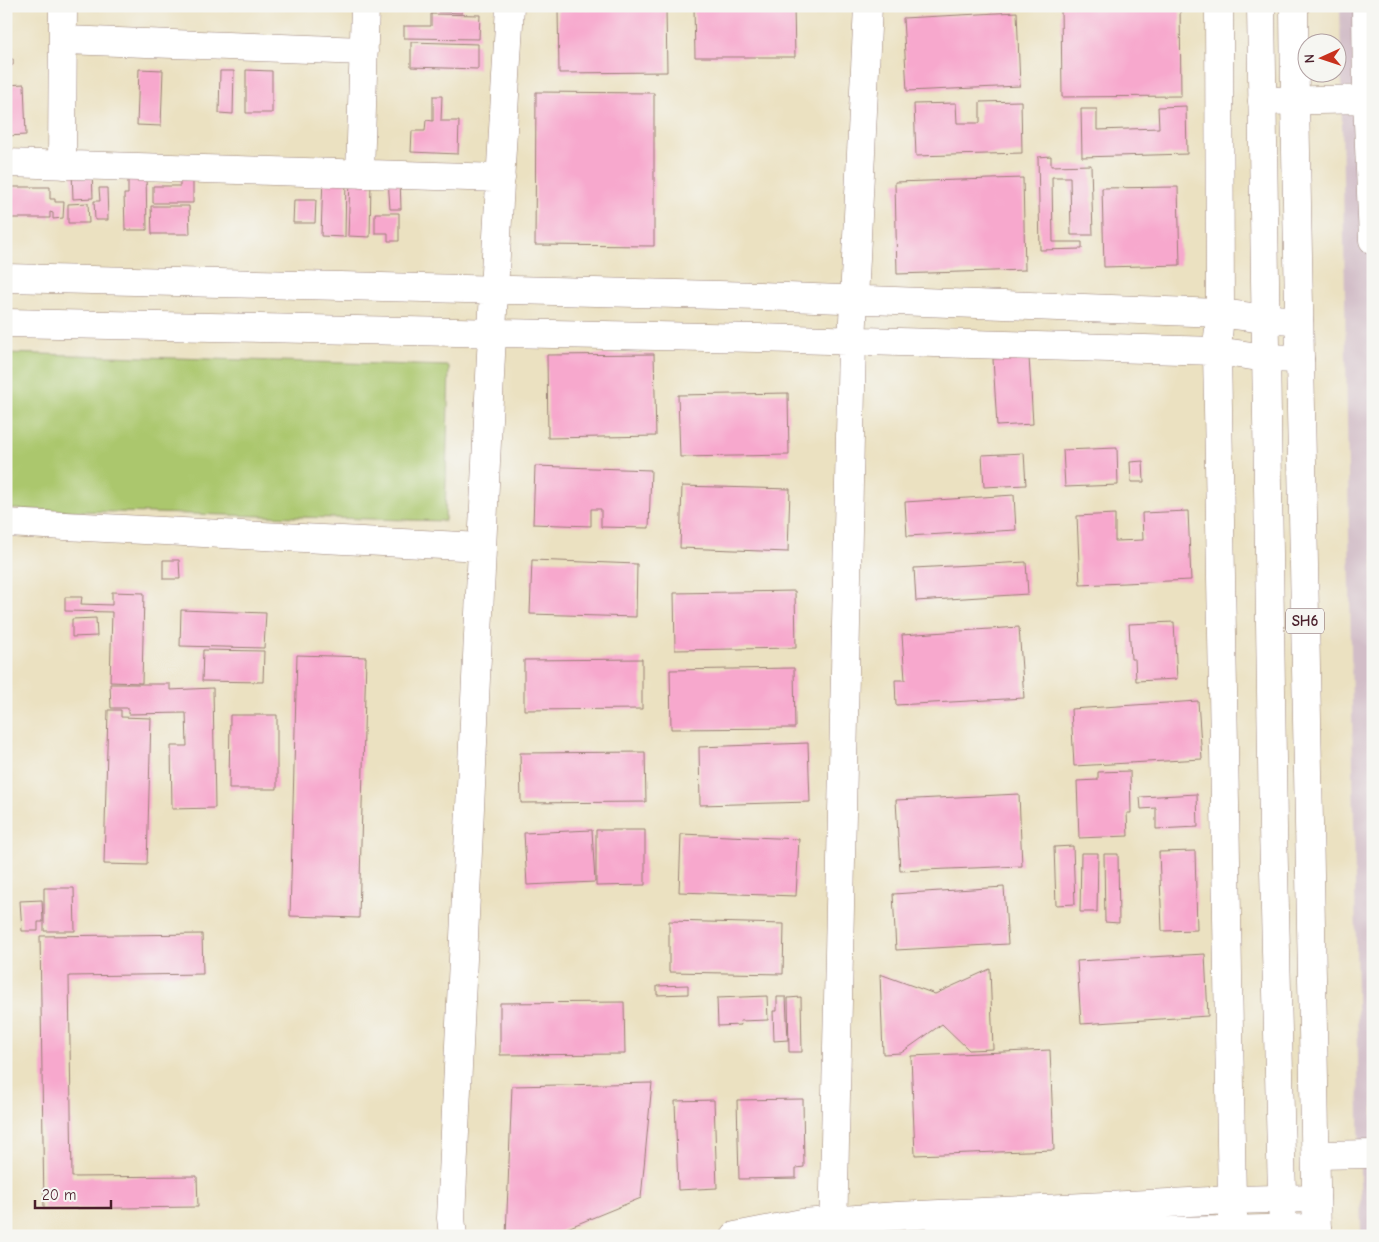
<svg xmlns="http://www.w3.org/2000/svg" width="1379" height="1242" font-family="'Comic Neue',sans-serif">
  <rect width="100%" height="100%" fill="#f6f6f2"/>
  <filter id="ink" filterUnits="userSpaceOnUse"><feTurbulence type="fractalNoise" baseFrequency=".02" numOctaves="2"/><feDisplacementMap in="SourceGraphic" scale="10" xChannelSelector="R" yChannelSelector="G"/><feConvolveMatrix kernelMatrix="1 2 1 2 8 2 1 2 1" color-interpolation-filters="sRGB"/></filter>
  <filter id="wash" filterUnits="userSpaceOnUse"><feTurbulence type="fractalNoise" baseFrequency=".0096" numOctaves="4" result="noise"/><feDisplacementMap in="SourceGraphic" scale="20" xChannelSelector="R" yChannelSelector="G"/><feGaussianBlur stdDeviation="1.12" result="paint"/><feColorMatrix in="noise" values="0 0 0 0 0 0 0 0 0 0 0 0 0 0 0 0 0 1.4 0 .05"/><feComposite in="paint" operator="in"/></filter>
  <g filter="url(#wash)">
    <rect width="100%" height="100%" fill="#ebe1c1"/>
    <path fill="#d2bdc7" d="M1340 6H1373V1236H1361Z"/>
    <path fill="#abc76d" stroke="#7a734c" d="M6 353 449 366 445 521 6 509Z"/>
    <g id="blocks">
      <path fill="#f7a8cd" d="M311 6H344V10H311Z
        M438 6H463L462 13 438 12Z
        M794 6 795 57H695L694 7Z
        M1061 6H1180L1181 96 1062 97Z
        M558 9H666L667 72 559 73Z
        M1017 12 1020 86 907 91 903 18Z
        M431 14 480 15 479 39 404 38V26H431Z
        M411 42 478 44V69L411 67Z
        M6 59H13V65L6 66Z
        M139 69 163 70 161 126 137 125Z
        M246 70 272 71V113H246Z
        M220 71H234L233 114 219 113Z
        M24 84 26 135 6 136V85Z
        M536 92 654 93V246L535 245Z
        M433 96H442L441 121H459L458 154 411 152 412 131H425L426 120 433 121Z
        M1021 101 1022 153 916 156 914 104 956 103 957 123H980V102Z
        M1186 106 1187 154 1082 157 1081 109H1097V130L1159 128 1158 107Z
        M1051 156V166L1091 165 1093 235H1071L1070 177H1052L1053 242H1082V249L1040 250 1038 157Z
        M92 170 93 198 73 199 72 171Z
        M128 171H146L147 230H125L124 194H128Z
        M180 172H193V203H153V186H180Z
        M323 175 346 176 345 237 321 236Z
        M1023 178 1025 270 897 274 895 182Z
        M388 179H400L401 209H390Z
        M350 180H371L370 237 348 236Z
        M6 187H50V199H55V202H64L63 218 53 219V213L50 212V218H6Z
        M1178 187 1180 265 1104 267 1102 188Z
        M99 188H107L108 220H95L94 201H100Z
        M294 200H316L315 223H293Z
        M88 203 89 223H68V204Z
        M151 206H189L190 234H152Z
        M375 213H399V241H388V233H375Z
        M654 354 656 436 548 438 547 355Z
        M1029 357 1033 424 997 426 993 359Z
        M788 393 789 455 680 457 678 395Z
        M1117 448 1118 485 1065 487 1063 450Z
        M1024 453 1026 485 984 487 982 455Z
        M1143 461 1144 482H1131L1130 462Z
        M535 466 651 470 649 528 601 527V509H591V526L533 524Z
        M682 486 790 489 788 552 680 548Z
        M1014 495 1016 530 907 536 905 502Z
        M1188 511 1191 580 1080 585 1077 516 1115 514V541L1143 540 1142 513Z
        M163 560H179L180 579H163Z
        M532 560 637 564 636 617 530 614Z
        M1026 562 1028 594 916 601 914 568Z
        M795 591 796 648 675 650 674 593Z
        M112 592 144 593 142 683 110 682 112 612 65 611V597H82L81 604 112 605Z
        M181 610 266 613 264 648 180 646Z
        M96 618 97 636 72 637V619Z
        M1174 622 1177 679 1136 681 1135 659H1131L1129 624Z
        M1019 627 1024 698 896 705 895 680H905L902 635Z
        M203 650 264 651 263 682 202 681Z
        M297 655 366 657 359 918 290 916Z
        M642 659V709L524 710V660Z
        M794 668 795 728 671 729 670 670Z
        M110 684H170V690L213 688 215 808 172 809 171 746H187L186 713 128 714V708H111Z
        M1198 701 1202 759 1074 766 1071 709Z
        M108 710H121V717L151 718 147 865 104 864Z
        M230 715H277V789H229Z
        M808 743 810 802 700 805 699 747Z
        M645 752 646 802 521 803 520 753Z
        M1130 771 1131 813H1127L1128 836 1079 838 1077 781 1098 780V772Z
        M1019 794 1022 866 900 871 896 800Z
        M1197 794 1198 827 1156 829V808L1141 809 1140 797Z
        M592 830 595 882 527 885 524 833Z
        M596 830H645V885L596 886Z
        M681 834 799 839 796 896 679 892Z
        M1073 846 1075 904 1056 905 1054 847Z
        M1195 851 1197 930 1162 931 1159 852Z
        M1081 853H1098L1097 912H1080Z
        M1104 854H1118L1119 923 1105 922Z
        M1004 887 1008 944 896 950 893 894Z
        M44 888H74L75 931H44Z
        M42 900 43 922H38V931H22L20 901Z
        M669 921 784 924 783 974 669 972Z
        M202 934 203 974 69 976 72 1177 197 1176 198 1207 44 1209 40 936Z
        M1205 954 1208 1016 1081 1024 1077 961Z
        M990 969 993 1049 969 1050 942 1024 901 1053 883 1054 880 974 935 994Z
        M688 985V994L657 995V986Z
        M767 996 768 1020 740 1021 741 1025 718 1026 717 998Z
        M777 997H786L788 1040 774 1041 773 1011H777Z
        M801 997 802 1052H789L788 998Z
        M624 1002 625 1054 500 1055V1003Z
        M1050 1050 1054 1150 915 1155 911 1056Z
        M652 1083 641 1198 548 1236H506L512 1086Z
        M803 1099 804 1167 796 1168V1178L739 1179 737 1100Z
        M714 1100 717 1188 678 1190 675 1101Z"/>
    </g>
  </g>
  <g filter="url(#ink)">
    <use href="#blocks" fill-opacity="0" stroke="#9a8076" stroke-width="1"/>
    <g fill="none" stroke-linecap="round" stroke-linejoin="round">
      <g stroke="#9a8076" stroke-width="29">
        <path id="minor" d="M1219 6 1220 313 1217 351 1232 1200 1234 1229
          M1366 6 1367 99 1373 240
          M64 40 364 51
          M1262 101 1373 99
          M6 163 501 178
          M62 165 63 6
          M360 174 365 6
          M6 278 760 296 1220 313 1266 319 1299 320
          M6 323 757 338 1217 351 1266 358 1300 359
          M6 523 482 547
          M1316 1155 1373 1154
          M453 1236 451 1218 494 290 510 6
          M735 1236 802 1223 897 1216 1232 1200 1316 1198
          M833 1236 852 342 868 6
          M940 1236 1317 1228"/>
      </g>
      <g stroke="#9a8076" stroke-width="29">
        <path id="major" d="M1261 6 1273 828 1283 1236
          M1294 6 1295 100 1317 1236"/>
      </g>
      <use href="#minor" stroke="#fff" stroke-width="28"/>
      <use href="#major" stroke="#fff" stroke-width="28"/>
    </g>
  </g>
  <g text-anchor="middle" dominant-baseline="central" stroke-width="4" stroke-linejoin="round" paint-order="stroke">
    <rect fill="#f6f6f2" stroke="#7e6067" stroke-width="1" x="1286" y="608.5" width="38" height="25" rx="4"/>
    <g font-size="15" font-weight="bold" fill="#4a1f2b">
      <text x="1305" y="621">SH6</text>
    </g>
  </g>
  <rect width="1379" height="1242" fill="none" stroke="#f6f6f2" stroke-width="25"/>
  <g transform="translate(1322 58) rotate(267)"><circle r="24" fill="#f6f6f2" stroke="#b1a0a2"/>
  <path d="M0-4L9 19L0 12L-9 19Z" fill="#c8321e"/>
  <text y="-8" font-size="14" font-weight="bold" text-anchor="middle" fill="#4a1f2b">N</text>
  </g>
  <path d="M35 1200v8h76v-8" fill="none" stroke="#4a1f2b" stroke-width="2.5"/>
  <text x="42" y="1200" font-size="15" fill="#4a1f2b" stroke="#f6f6f2" stroke-width="4" paint-order="stroke">20 m</text>
</svg>
